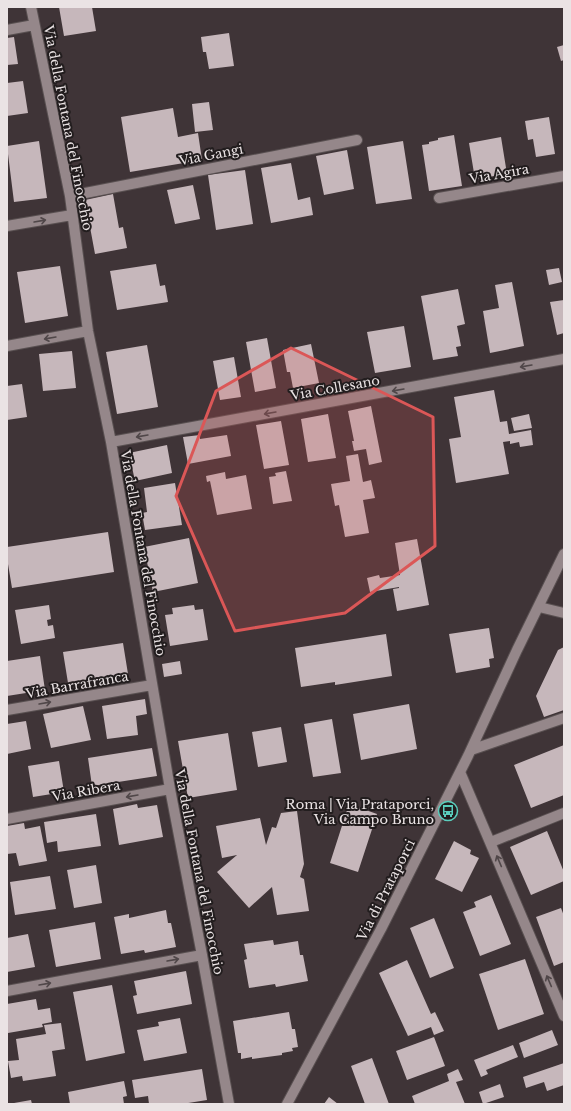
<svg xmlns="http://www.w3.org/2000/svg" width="571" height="1111" font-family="'Libre Baskerville',serif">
  <rect width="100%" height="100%" fill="#3f3437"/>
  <path fill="#c6b7bb" d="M59 7H92L96 31 64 36Z
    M229 33 234 66 209 69 206 52H203L201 37Z
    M14 37 18 64 7 65V38Z
    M564 45V60L561 61 557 47Z
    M23 81 28 113 7 116V83Z
    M209 102 213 130 195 132 192 104Z
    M173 108 178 137 198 133 202 160 130 172 121 117Z
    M549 117 555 154 536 157 533 139 528 140 525 121Z
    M454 135 462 186 429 191 422 145 429 144V142L438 140V138Z
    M501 137 507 174 475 179 469 143Z
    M39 141 47 198 14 202 7 146Z
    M403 141 412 199 376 204 367 147Z
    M347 150 354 189 324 195 316 156Z
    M291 163 298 200 310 197 313 215 271 223 261 168Z
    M245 170 253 224 216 230 208 175Z
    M193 185 200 219 175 224 167 190Z
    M113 194 119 228 123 227 127 248 95 254 85 200Z
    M156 264 160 286 165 285 168 302 117 310 110 271Z
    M60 266 68 316 25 323 17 272Z
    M559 268 562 282 549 285 546 270Z
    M512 282 524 346 490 353 483 311 499 308 495 285Z
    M458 289 465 324 457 326 461 346 456 347 458 356 433 360 421 296Z
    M564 300V333L557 335 550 302Z
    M404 326 411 367 375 373 367 332Z
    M267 338 276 388 255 392 246 342Z
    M311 344 319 383 293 388 290 372H287L283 350Z
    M147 345 158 407 117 414 106 352Z
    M72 351 76 388 43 391 39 354Z
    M234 357 241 397 220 400 213 361Z
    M22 384 27 417 7 420V386Z
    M494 390 500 422 507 421 509 434 531 430 533 445 520 447 519 442 510 444V441L503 442 509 474 456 483 449 439 461 437 454 397Z
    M371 406 382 462 369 465 366 449 354 451 352 441H354L348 411Z
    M328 414 336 458 308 462 301 419Z
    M529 414 532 428 514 431 511 418Z
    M281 421 289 465 264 469 256 425Z
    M200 435V439L227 435 231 456 188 464 183 437Z
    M167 445 172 473 135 481 129 453Z
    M358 454 363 482 371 480 375 498 363 500 369 533 345 537 339 505 335 506 331 484 350 481 346 456Z
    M286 471 292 501 273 504 269 477 276 476 275 473Z
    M225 472 226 479 246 475 252 509 217 515 210 481 207 482 206 476Z
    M175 483 182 525 145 530 142 513 147 512 144 488Z
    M108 532 114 572 12 588 7 558V547Z
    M189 538 198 583 153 592 144 547Z
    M417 539 429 605 397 611 393 589 399 588V587L370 592 367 578 379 575 380 578 400 575 395 543Z
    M49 605 51 619 47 620 48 626 53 625 55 638 21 644 15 610Z
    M194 605 195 610 203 609 208 640 170 646 165 615 173 614 172 608Z
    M489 628 494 658 489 659 490 667 456 673 449 634Z
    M386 634 392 676 335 685V682L301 687 295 648Z
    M123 643 128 674 68 683 63 652Z
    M564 647V710L544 717 536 696 558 650Z
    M40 656 45 690 7 696V661Z
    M180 661 182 674 164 677 162 664Z
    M145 699 147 714 136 716 138 735 107 739 102 706Z
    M409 704 417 749 361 760 353 714Z
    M83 706 91 740 51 748 43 714Z
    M332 719 341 773 313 777 304 724Z
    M26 721 31 749 7 754V724Z
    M281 727 287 762 258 767 252 732Z
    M228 733 237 790 188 798 178 741Z
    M564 745V795L531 808 514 765Z
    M152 748 157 776 92 786 88 758Z
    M59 761 64 792 33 797 28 766Z
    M137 804 138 808 157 805 163 837 119 845 113 809Z
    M349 804 377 814 358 872 330 863Z
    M297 811 304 864 300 877 304 879 309 911 277 915 272 887 249 908 217 872 237 855 222 858 216 826 260 818 266 845 272 827 276 828 281 813Z
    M96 814 101 846 58 852 57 841 47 843 44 822Z
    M24 823 25 829 40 826 47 861 19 866 16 853 7 854V826Z
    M547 831 564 872V881L531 895 510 847Z
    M454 841 471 850 470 854 479 858 462 892 435 879Z
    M96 865 102 903 74 908 67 870Z
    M50 876 56 909 15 915 10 882Z
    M491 895 511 944 480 956 463 912 476 907 474 902Z
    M561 908 564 916V962L554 966 536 917Z
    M166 910 168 923H171L176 947 145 953 144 950 121 954 114 917 129 914V918Z
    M434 918 454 968 430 978 410 928Z
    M95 922 101 959 56 967 49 930Z
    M28 934 35 967 7 972V938Z
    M273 940 274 945 298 941 300 955H303L308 981 276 987 275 984 249 988 244 960 247 959 244 944Z
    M525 959 544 1014 498 1030 479 974Z
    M407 960 431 1014 435 1012 444 1031 434 1035 431 1027 408 1036 379 973Z
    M186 971 192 1004 137 1014 133 996 137 995 134 981Z
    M112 985 125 1053 86 1061 73 992Z
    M36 999 38 1010 50 1008 52 1022 42 1024 43 1027 8 1033 7 1004Z
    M289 1012 292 1029H295L298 1047 292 1048 293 1051 282 1053V1055L252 1059V1057L241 1059V1053H238L233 1021Z
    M180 1018 187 1053 144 1061 137 1030 159 1026 158 1022Z
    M61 1023 65 1049 52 1051 56 1076 23 1081 22 1076 11 1078 8 1061 19 1060 16 1039 46 1034 44 1025Z
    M552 1030 558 1045 524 1058 519 1043Z
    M434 1037 445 1066 407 1080 396 1051Z
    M513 1045 518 1057 486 1070 488 1074 481 1077 474 1060Z
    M372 1058 389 1104H365L351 1066Z
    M564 1063V1085L547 1091 544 1082 526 1088 523 1077Z
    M202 1069 207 1100 182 1104H149L148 1096 135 1098 132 1080Z
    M458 1069 463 1080 456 1082 465 1104H415L412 1096 449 1081 447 1074Z
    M124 1081 127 1096 123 1097 124 1104H70L68 1092Z
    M500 1084 504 1097 483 1104 479 1092Z
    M329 1097 338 1104H324Z
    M31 1100 32 1104H14V1103Z"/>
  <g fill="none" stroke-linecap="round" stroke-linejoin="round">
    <g stroke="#595051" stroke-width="12">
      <path id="minor" d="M31 7 70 196 88 331 111 442 170 789 202 955 229 1104
        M7 30 34 25
        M70 196 357 140
        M439 198 564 176
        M7 226 72 215
        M7 346 88 331
        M111 442 564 359
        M539 607 564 613
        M7 710 152 685
        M471 750 564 718
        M460 772 564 1016
        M7 819 170 789
        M491 842 564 813
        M7 991 202 955
        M287 1104 381 929 468 756 517 650 564 554"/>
    </g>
    <use href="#minor" stroke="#95878a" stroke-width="10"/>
  </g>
  <defs><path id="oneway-shaft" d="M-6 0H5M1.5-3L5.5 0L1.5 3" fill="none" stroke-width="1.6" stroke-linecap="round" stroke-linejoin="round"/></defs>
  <g stroke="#504749">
    <use href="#oneway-shaft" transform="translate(40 221) rotate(-10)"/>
    <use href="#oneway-shaft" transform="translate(50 338) rotate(170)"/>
    <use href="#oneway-shaft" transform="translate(526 366) rotate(170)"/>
    <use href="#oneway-shaft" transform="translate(398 390) rotate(170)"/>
    <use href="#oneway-shaft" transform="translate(270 413) rotate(170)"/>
    <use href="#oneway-shaft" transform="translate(142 436) rotate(170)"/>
    <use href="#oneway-shaft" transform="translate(45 703) rotate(-10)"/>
    <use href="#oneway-shaft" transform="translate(132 796) rotate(170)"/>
    <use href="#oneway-shaft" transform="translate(499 861) rotate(-113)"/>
    <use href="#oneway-shaft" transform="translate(173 960) rotate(-10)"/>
    <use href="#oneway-shaft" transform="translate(549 981) rotate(-113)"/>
    <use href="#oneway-shaft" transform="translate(45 984) rotate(-10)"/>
  </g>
  <path fill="#db5757" fill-opacity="0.2" stroke="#db5757" stroke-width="3" stroke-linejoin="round" d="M291 348 433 417 435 546 345 613 235 631 176 496 216 391Z"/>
  <defs>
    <g id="bus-ring" transform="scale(1)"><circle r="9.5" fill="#221d1e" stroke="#5acebd" stroke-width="1.5"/><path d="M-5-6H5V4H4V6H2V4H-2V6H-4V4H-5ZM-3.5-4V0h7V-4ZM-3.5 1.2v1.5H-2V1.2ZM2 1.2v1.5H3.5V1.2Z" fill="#5acebd"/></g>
  </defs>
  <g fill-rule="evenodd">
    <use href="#bus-ring" x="448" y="811"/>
  </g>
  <g text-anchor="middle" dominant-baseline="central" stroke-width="4" stroke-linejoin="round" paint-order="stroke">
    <g font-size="13" fill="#eae3e4" stroke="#221d1e">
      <text transform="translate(68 128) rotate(79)">Via della Fontana del Finocchio</text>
      <text transform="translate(211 155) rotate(-11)">Via Gangi</text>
      <text transform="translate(499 174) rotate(-10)">Via Agira</text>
      <text transform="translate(335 388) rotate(-10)">Via Collesano</text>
      <text transform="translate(143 553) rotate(80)">Via della Fontana del Finocchio</text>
      <text transform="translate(77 685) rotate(-10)">Via Barrafranca</text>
      <text transform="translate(86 791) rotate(-10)">Via Ribera</text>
      <text transform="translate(199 872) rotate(79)">Via della Fontana del Finocchio</text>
      <text transform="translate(386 890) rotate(-63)">Via di Prataporci</text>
    </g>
    <g font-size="13" fill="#eae3e4" stroke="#221d1e" text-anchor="end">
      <text x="434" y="804">Roma | Via Prataporci,<tspan x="434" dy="15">Via Campo Bruno</tspan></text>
    </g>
  </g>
  <rect width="571" height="1111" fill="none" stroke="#eae3e4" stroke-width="16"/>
</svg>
